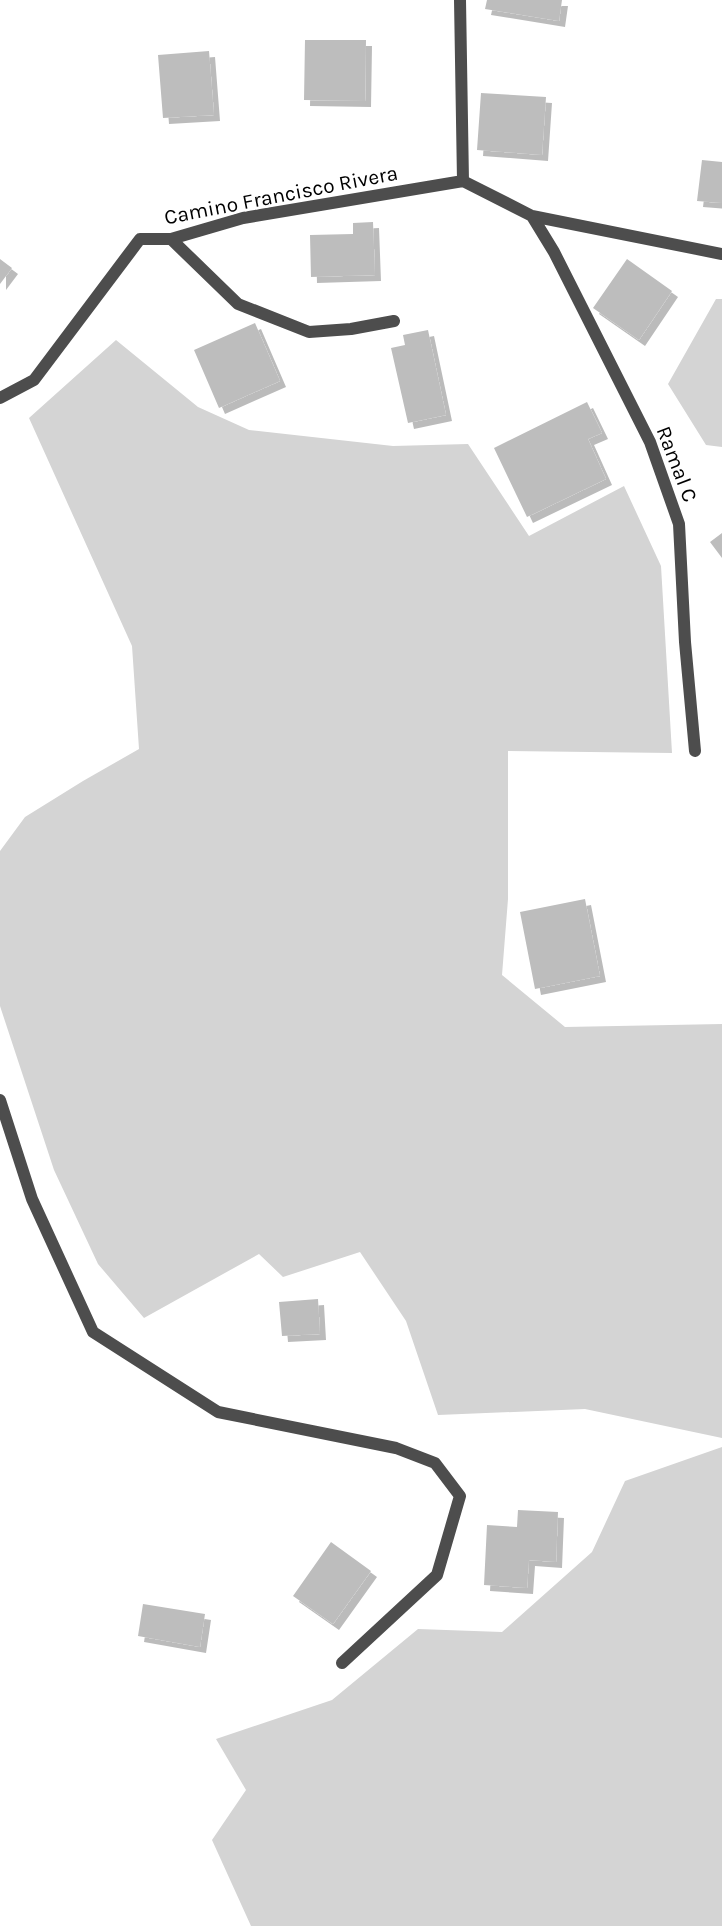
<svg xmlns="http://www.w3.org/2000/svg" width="722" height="1926" font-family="Karla,sans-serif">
  <defs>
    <filter id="shadow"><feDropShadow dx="6" dy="6" stdDeviation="0" flood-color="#0004"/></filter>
  </defs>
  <rect width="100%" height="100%" fill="#fff"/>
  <path fill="#d4d4d4" d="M716 299H722V447L706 445 668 384Z
    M116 340 198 407 249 430 393 446 468 444 529 536 624 486 661 566 672 753 508 751V899L502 975 565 1027 722 1024V1438L585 1409 438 1415 406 1321 360 1252 283 1277 259 1254 144 1318 98 1264 54 1170 0 1006V851L25 817 83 781 139 749 132 646 29 418Z
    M722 1447V1926H251L212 1840 246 1790 216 1739 332 1700 418 1629 502 1632 592 1552 625 1481Z"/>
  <path fill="#bdbdbd" filter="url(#shadow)" d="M487 0H562L559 21 485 9Z
    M305 40H366L365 101 304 100Z
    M209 51 214 115 163 118 158 55Z
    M481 93 546 97 542 155 477 150Z
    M702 160 722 162V203L697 201Z
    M373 222 375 275 311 277 310 235 353 234V223Z
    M0 259 12 268 0 284Z
    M627 259 672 291 639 340 593 308Z
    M255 323 280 381 219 408 194 350Z
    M428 330 446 415 408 423 391 348 405 345 403 335Z
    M587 402 602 433 588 439 606 479 527 517 494 448Z
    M722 533V558L710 542Z
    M585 899 600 976 535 989 520 912Z
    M318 1299 320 1334 282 1336 279 1302Z
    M518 1510 558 1512 556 1562 529 1560 527 1588 484 1585 487 1525 517 1527Z
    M331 1542 371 1571 333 1624 293 1596Z
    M143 1604 205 1614 200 1647 138 1636Z"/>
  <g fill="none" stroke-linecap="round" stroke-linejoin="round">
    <path stroke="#4d4d4d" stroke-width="12" d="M460 0 463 181
      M463 181 532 216 722 254
      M532 216 554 252 650 442 679 524 685 642 695 751
      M171 239 238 304 309 332 351 329 394 321
      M0 398 34 380 140 239H171L243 218 463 181
      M0 1100 32 1199 93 1332 218 1412 396 1448 435 1463 460 1496 437 1575 342 1663"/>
  </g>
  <g text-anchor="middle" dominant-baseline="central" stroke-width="5" stroke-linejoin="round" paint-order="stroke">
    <g font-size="21" fill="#000" stroke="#fff">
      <text transform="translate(281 195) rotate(-11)">Camino Francisco Rivera</text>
      <text transform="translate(677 464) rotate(69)">Ramal C</text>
    </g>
  </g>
</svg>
